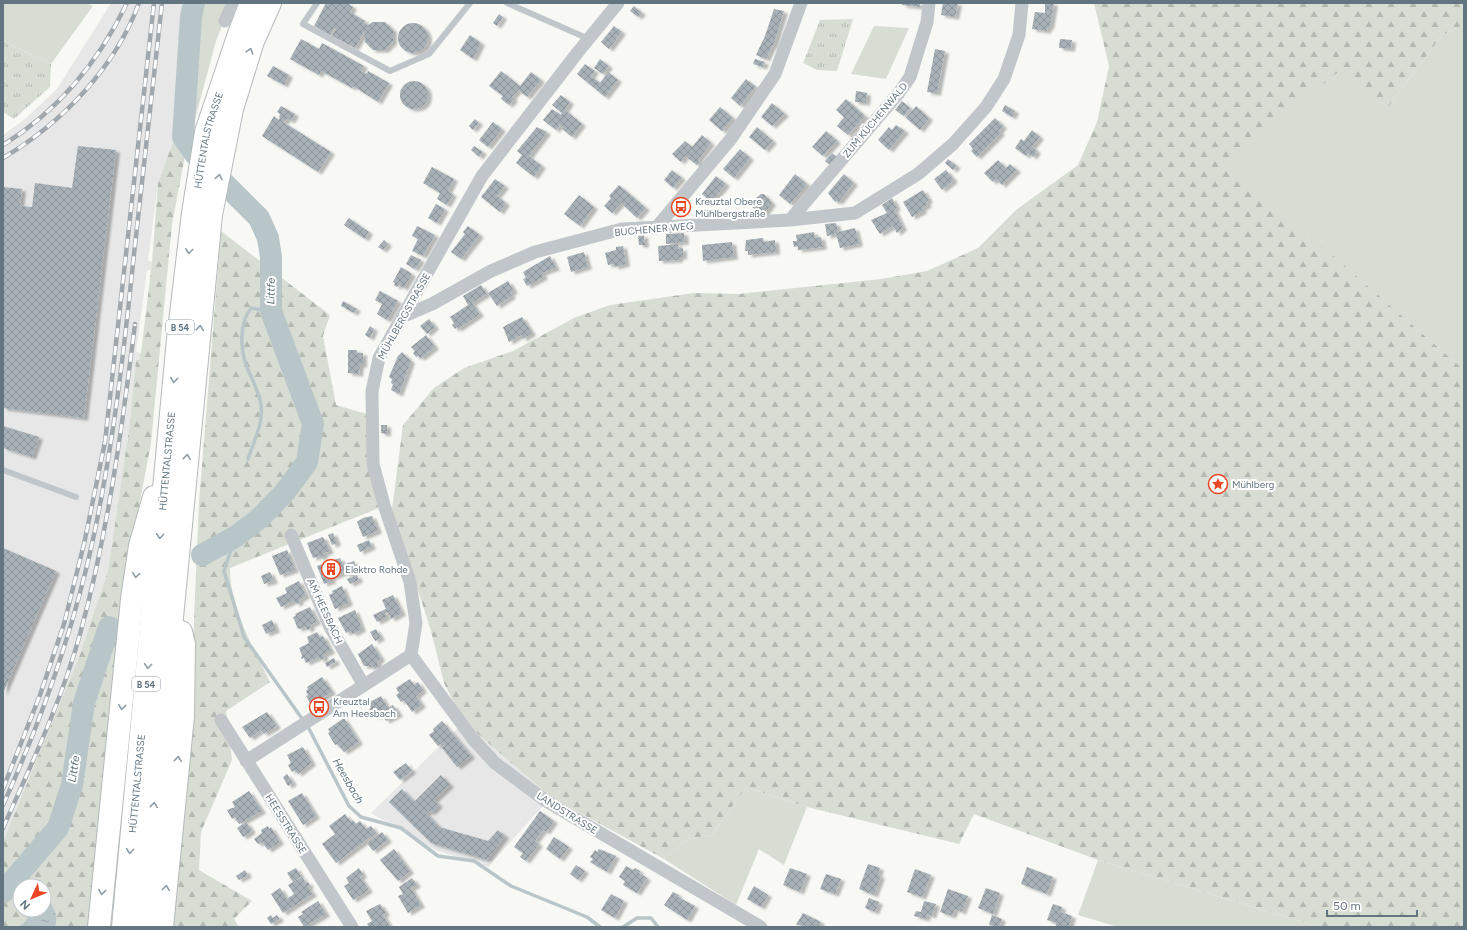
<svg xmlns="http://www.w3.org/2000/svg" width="1467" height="930" font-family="Figtree,sans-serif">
  <defs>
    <pattern id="forest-firs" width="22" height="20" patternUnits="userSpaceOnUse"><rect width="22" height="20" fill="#d8ddd4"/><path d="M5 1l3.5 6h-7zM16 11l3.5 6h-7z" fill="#b3b8b1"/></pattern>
    <pattern id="park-tufts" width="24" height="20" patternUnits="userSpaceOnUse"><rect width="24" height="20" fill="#d8ddd4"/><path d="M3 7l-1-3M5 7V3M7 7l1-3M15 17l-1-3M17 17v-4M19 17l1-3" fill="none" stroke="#b3b8b1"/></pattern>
    <pattern id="water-ripples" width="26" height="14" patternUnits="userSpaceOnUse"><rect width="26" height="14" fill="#b8c6c9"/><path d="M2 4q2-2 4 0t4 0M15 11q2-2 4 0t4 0" fill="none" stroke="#99a5a9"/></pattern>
    <pattern id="building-cross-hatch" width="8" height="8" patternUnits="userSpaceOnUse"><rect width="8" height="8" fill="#a8b1b7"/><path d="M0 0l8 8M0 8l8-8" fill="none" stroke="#8c959a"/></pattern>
    <filter id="shadow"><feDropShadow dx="4" dy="2.5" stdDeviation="1" flood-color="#0004"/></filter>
  </defs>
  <rect width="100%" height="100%" fill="#f8f8f5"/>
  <path fill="#e6e7e6" d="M111 3H188L177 131 158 183 148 261 152 262 151 270H147L136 352 141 353 139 360H136L129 429 108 571 79 657 3 846V135L25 119 57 89Z
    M464 722 551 797 488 867 435 850 371 813Z"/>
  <path fill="#d8ddd4" d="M3 3H86L93 6 51 64 3 41Z
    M188 3H231L216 41 185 156 177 131Z
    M1464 25V370L1226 163 1338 71 1388 107 1442 35Z
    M874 26 909 28 886 79 851 74Z
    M746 787 807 807 784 865 759 849 736 905 664 859 687 839 712 835Z
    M1098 860 1319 927H1118L1078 915Z"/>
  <path fill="url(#forest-firs)" fill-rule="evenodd" d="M1094 3H1464V25L1442 35 1388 107 1338 72 1227 163 1464 370V927H1319L1098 860 974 814 959 844 807 807 746 787 712 835 687 839 664 859 551 797 464 722 444 683 431 631 392 509 403 425 434 388 464 368 513 351 574 318 610 305 694 293 739 294 881 279 927 271 978 248 1016 210 1078 165 1097 122 1109 66Z
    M177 131 185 156 172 224 151 443 122 596 89 927H3V842L79 657 108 571 129 429 136 360H139L141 353 152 262 158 183ZM20 886H44V910H20Z
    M221 231 330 315 323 336 336 405 367 414 379 508 230 568C230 608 253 647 270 682L226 711 232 760 201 832 199 870 252 901 234 919 239 927H171L188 758 199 502Z"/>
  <path fill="url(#park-tufts)" d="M853 19 837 71 817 70 803 63 820 20Z
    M3 41 51 64 50 87 14 119 3 112Z"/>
  <path fill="url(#water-ripples)" d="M45 900 50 902C54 910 59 916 55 926L18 927 25 922 33 910H44Z"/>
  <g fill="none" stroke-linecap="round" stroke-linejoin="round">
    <path stroke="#b8c6c9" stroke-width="3.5" d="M248 459C253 443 264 422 261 405 259 391 252 380 247 367 240 350 239 323 251 308L271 311
      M235 537 224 571 244 637 303 720
      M307 725 349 806 361 817 401 828 438 856 474 861 511 886 587 917 600 927
      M623 927 637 918H651L658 927"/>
    <path stroke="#b8c6c9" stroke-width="22" d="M194 3 191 17 183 137 195 154 259 218 268 238 271 257V311L313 424 307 462 285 492 260 518 235 537 202 555
      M3 892 58 828 72 785 84 703 109 627"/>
  </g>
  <path fill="url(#building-cross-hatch)" filter="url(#shadow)" d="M326 3H347L353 7 350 12 365 21 364 23 368 25 373 22H385L393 30V42L385 50H373L365 42 364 32 355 48 332 36 336 29 334 28 330 35 314 26Z
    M902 3H920V7L902 5Z
    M943 3H958L955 17 941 15Z
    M1045 3H1054L1050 27H1048L1047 31 1032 29 1035 12 1045 13Z
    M634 6 642 13 638 17 630 11Z
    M774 9 784 11 773 47 772 46 766 59 756 55 765 36Z
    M499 14 503 17 497 26 493 23Z
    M398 38a15 15 0 1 1 30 0a15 15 0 1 1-30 0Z
    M614 26 622 32 609 49 601 42Z
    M470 35 481 43 473 59 460 50Z
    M301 39 319 49 322 43 364 66 361 71 367 74 368 71 389 83 378 102 353 86 352 88 321 71 319 75 290 59Z
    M1060 39 1072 40 1071 49 1059 48Z
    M935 49 945 51 937 93 927 92Z
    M600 59 609 66 603 74 594 68Z
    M755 59 765 62 763 67 753 64Z
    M585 64 595 71 591 76 600 83 608 72 618 80 605 97 577 74Z
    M273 66 289 75 284 85 267 76Z
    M501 71 520 86 531 72 541 80 527 97 518 90 512 97 514 99 509 105 501 99 503 96 489 86Z
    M746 79 756 87 740 106 731 98Z
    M400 95a14 14 0 1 1 28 0a14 14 0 1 1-28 0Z
    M856 91 867 93 866 103 855 102Z
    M561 95 570 102 565 110 582 124 572 137 562 129 563 127 560 125 556 130 543 120 552 109 561 115 562 113 552 105Z
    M846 99 865 116 848 135 837 126 844 117 836 110Z
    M902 101 910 108 904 116 895 110Z
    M772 103 785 114 772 126 761 117Z
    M1005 105 1015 111 1012 117 1002 111Z
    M281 106 295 114 291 121 288 119 283 122 331 152 318 172 262 136 274 116 279 120 280 118 279 117 280 114 277 112Z
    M916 106 929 118 920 130 906 118Z
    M720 107 733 118 722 131 709 120Z
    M995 118 1003 126 999 131 1001 133 977 157 971 151 973 149 969 144Z
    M475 119 479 123 473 130 469 126Z
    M493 122 502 129 488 147 479 140Z
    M896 125 905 131 889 150 878 140 889 127 892 130Z
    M537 127 547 132 529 156 542 166 534 177 516 163 522 155 517 151Z
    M757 127 773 141 765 150 749 137Z
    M1032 130 1040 137 1032 147 1037 151 1033 157 1028 153 1026 156 1015 148 1021 139 1024 141Z
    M826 131 837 141 823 156 812 147Z
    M702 135 711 143 698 160 700 161 697 165 685 156 681 162 672 154 685 141 692 147Z
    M78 146 116 150 84 418 3 408V187L22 189 20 206 32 207 35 183 72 188Z
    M474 146 483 152 479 157 471 150Z
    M740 149 750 158 734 178 723 169Z
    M832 153 837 157 830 165 825 161Z
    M948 159 957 166 953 170 945 163Z
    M998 160 1006 168 1010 164 1017 170 1002 185 996 179 993 182 984 173Z
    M432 167 454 179 448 191 453 194 447 205 437 199 440 193 423 183Z
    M672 170 682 178 673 188 664 180Z
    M946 170 954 180 942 190 934 179Z
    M795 174 807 184 790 204 779 195Z
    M844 174 854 183 839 202 837 201 835 202 828 193Z
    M716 176 726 184 711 202 702 194Z
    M495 179 505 186 497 196 506 203 500 212 481 197Z
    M619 185 646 208 637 218 621 203 612 213 604 206 611 198 609 196Z
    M923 190 929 200 926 202 928 205 922 208 923 211 912 217 903 202Z
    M761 194H764L772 203 764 214 762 215 751 206V202Z
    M579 195 594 207 580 226 564 214Z
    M892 198 897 208 894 209 903 228 897 233 893 226 880 234 871 220 887 213 882 205Z
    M436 204 445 209 437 223 428 218Z
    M349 218 369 232 365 239 344 225Z
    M836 223 838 232 855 228 859 244 840 248 836 234 827 236 825 224Z
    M417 226 435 235 423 256 412 251 418 239 412 236Z
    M468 226 480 235 461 259 451 252 465 234 463 232Z
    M814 232 815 238 821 237 823 247 798 250V246L794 247 793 241H797L796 235Z
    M684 233 685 242 666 244V234Z
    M644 235 645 245H639L638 236Z
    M763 238 764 242 775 240 776 252 748 255V251H745L746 240Z
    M384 240 388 244 383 250 378 247Z
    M732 242 734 257 703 261 702 245Z
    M678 244V249L683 248V257H679V260L659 261 658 246Z
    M623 246 626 264 615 267 614 264 608 265 605 253 616 250V247Z
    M584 252 588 267 571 272 567 257Z
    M411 255 421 260 415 269 406 264Z
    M550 256 556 268 542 273 544 277 527 286 523 279 526 278 523 272Z
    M401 267 412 274 404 288 399 285 397 287 394 285 395 283 393 282Z
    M508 281 514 291 510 293 512 296 497 306 488 293Z
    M481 285 487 294 472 303 480 314 458 329 457 327 455 329 452 325 454 323 450 317 468 305 463 296Z
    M380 291 398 301 387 320 377 314 382 304 375 300Z
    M343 301 357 309 354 313 341 306Z
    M522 317 532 333 523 339 521 335 509 342 503 327Z
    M429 319 435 327 427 334 420 326Z
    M370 326 374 329 370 338 365 335Z
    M426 335 435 347 421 358 418 356 416 357 413 353 415 351 411 347Z
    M348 350H357V353H363V365H360L359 374 348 373Z
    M402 352 411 361 399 394 391 390 393 384 391 383 392 379 389 377 398 356Z
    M381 425H387V434L381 433Z
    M3 426 39 437 32 457 3 448Z
    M372 516 378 531 363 537 357 522 363 518Z
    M333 533 337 543 332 545 328 535Z
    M323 537 330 551 323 554 324 556 320 558 319 556 313 558 307 543Z
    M369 540 372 547 360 552 357 545Z
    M3 548 56 571 3 693Z
    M287 550 295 570 280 575 272 556Z
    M340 558 343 565 354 561 358 571 347 575 345 572 331 578 332 581 324 584 317 566Z
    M270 572 274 581 264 584 261 576Z
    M357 575 359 580 350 584 347 579Z
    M299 581 306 596 299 600 300 602 296 604 294 601 281 607 276 598 287 593 285 588Z
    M342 586 349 603 335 609 329 595 333 593 332 591Z
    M393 595 402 613 391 619 388 612 385 614 387 617 377 622 373 615 386 609 382 600Z
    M310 607 317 622 310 625 311 628 307 630 306 627 298 629 293 617 296 616 295 614Z
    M355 610 362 629 353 634 351 631 346 633 338 618Z
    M272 620 276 630 266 634 262 625Z
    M376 629 381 638 375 641 370 632Z
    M317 632 320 637 323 636 331 651 323 655 325 658 320 660 319 657 306 663 304 658 301 659 302 655 299 648 309 643 307 637Z
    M372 644 381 658 377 663 379 666 375 669 373 666 371 668 369 666H364L358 654Z
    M334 658 336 662 327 667 325 663Z
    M322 677 332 692 316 702 315 700 310 703 306 696 308 695 306 691 308 689 307 687Z
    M410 679 414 685 418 682 423 690 416 696 422 705 412 712 404 700 401 702 396 695 399 693 396 688Z
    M381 696 388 708 393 705 399 714 386 721 381 714 377 717 369 709 371 708 368 703Z
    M267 712 277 726 264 734 261 730 250 738 242 727Z
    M344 718 359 742 344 752 337 744 335 745 328 733 330 732 328 729Z
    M442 721 471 756 457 767 442 748 445 744 443 742 438 746 429 735 434 731 433 729Z
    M303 747 312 763 298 774 295 770 292 772 288 765 291 763 287 755Z
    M406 763 412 771 400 780 393 772Z
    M287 774 293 783 288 786 283 777Z
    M441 775 450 785 434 800 439 805 431 813 429 811 426 813 439 827 488 841 498 830 505 836 487 860 431 843 389 802 402 789 414 802Z
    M249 791 262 811 239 824 235 817 232 819 227 810 235 807 232 802Z
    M302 793 316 816 303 825 288 801Z
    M540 811 554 821 546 832 543 830 535 841 539 844 526 861 520 857 523 853 514 847Z
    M345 814 351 822 353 820 356 824 360 821 366 829 371 826 376 833 336 863 322 844 335 834 329 826Z
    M246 822 252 831 243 837 237 828Z
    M268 826 269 829 271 827 280 842 268 850 262 842 258 844 254 839 262 833 261 830Z
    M382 832 388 840 373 851 367 843Z
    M554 837 569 847 560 859 546 849Z
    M394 849 410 871 398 881 380 860Z
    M599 849 616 856 607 872 590 862 593 859 590 857 595 850 597 852Z
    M868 864 880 868 878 875 881 876 874 895 859 889Z
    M576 865 585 871 578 880 570 874Z
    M626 866 633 870 635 868 640 871 639 873 647 878 637 893 623 885 625 881 619 877Z
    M1027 867 1053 877 1047 894 1021 884Z
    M296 868 301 876 293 882 287 873Z
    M359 868 363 875 360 877 369 890 353 900 344 886 349 883 346 878Z
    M790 868 807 874 800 892 783 885Z
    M915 869 931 875 922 897 907 892Z
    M245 870 248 875 239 880 236 876Z
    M826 874 841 879 835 894 820 889Z
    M302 877 306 883 308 882 310 886 308 887 313 894 283 913 271 894 280 888 287 899 294 894 288 885Z
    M412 878 417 885 411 888 421 905 408 913 398 896 403 894 399 887Z
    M754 886 768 895 761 907 747 899Z
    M986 888 1000 893 993 914 978 908Z
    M948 889 968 896 962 912 955 909 952 916 940 912Z
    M673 892 679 895 678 897 695 906 687 920 664 905Z
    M611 894 624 901 615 918 601 910Z
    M869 898 879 902 875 912 865 908Z
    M318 901 326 914 304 927 298 917 303 914 301 912Z
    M924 901 936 904 932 916 927 914 926 919 914 916 916 911 921 912Z
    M380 904 386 913 383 915 390 927H369L367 924 372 921 366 911Z
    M1053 904 1062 907 1061 912 1072 916 1069 927 1056 926V923L1047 920Z
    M803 913 821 922 818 927 796 925Z
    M271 915 273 918 277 915 280 919 271 924 267 918Z
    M992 915 1002 919 999 927 989 925Z"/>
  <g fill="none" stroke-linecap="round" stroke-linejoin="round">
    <g stroke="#b4b9bc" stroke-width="24">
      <g id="highway">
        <path d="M99 927 132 599 140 546 154 497"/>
        <path id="s1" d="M123 927 178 339 193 213 206 132 239 34 251 3"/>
        <path d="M142 927 211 215 232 109 253 41 270 3"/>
        <path d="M162 927 183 716 184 644 181 632"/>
      </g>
    </g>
    <path stroke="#c1c6ca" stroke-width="6" d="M317 3 303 24 390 71 429 54 470 3
      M507 3 589 39
      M3 470 76 497"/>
    <path stroke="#c1c6ca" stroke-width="13" d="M225 21 233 3
      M790 220 898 94 910 77 927 22 929 3
      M656 228 730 140 775 74 801 3
      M404 316 432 304 491 271 535 252 622 229 790 220 855 213 918 174 953 144 986 107 1004 79 1019 35 1022 3
      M291 535 329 625 363 684
      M411 655 473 739 495 763 546 801 761 927
      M221 720 352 927
      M246 761 411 655 416 623 410 582 384 505 373 464 372 391 379 358 482 176 578 52 618 3"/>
    <use href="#highway" stroke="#fff" stroke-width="22"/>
    <g stroke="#a0a8ae" stroke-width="4.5">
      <path id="rail" d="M3 145C58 111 99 61 127 3
        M3 158C62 123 115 68 139 3
        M3 789 40 695 64 624 84 544 105 442 154 3
        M3 805C41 721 72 634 92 544 113 448 124 351 134 254 143 170 153 87 162 3
        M3 828C31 765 62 700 80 634 108 533 122 428 135 324"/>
    </g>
    <use href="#rail" stroke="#fff" stroke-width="3" stroke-dasharray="9" stroke-linecap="butt"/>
  </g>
  <defs><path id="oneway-chevron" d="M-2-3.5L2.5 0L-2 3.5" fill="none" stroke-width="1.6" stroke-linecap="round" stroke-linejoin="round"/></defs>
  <g stroke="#919ea7">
    <use href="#oneway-chevron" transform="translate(250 51) rotate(-72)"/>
    <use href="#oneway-chevron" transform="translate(219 177) rotate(-79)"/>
    <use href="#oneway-chevron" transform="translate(189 251) rotate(97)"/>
    <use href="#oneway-chevron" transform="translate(200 328) rotate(-84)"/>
    <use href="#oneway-chevron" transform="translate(174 380) rotate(95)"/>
    <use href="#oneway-chevron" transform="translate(187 457) rotate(-84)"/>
    <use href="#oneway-chevron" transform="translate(160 536) rotate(95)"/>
    <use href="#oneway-chevron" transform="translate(136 575) rotate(98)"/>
    <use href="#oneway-chevron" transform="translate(148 666) rotate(95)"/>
    <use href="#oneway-chevron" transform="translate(122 707) rotate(96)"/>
    <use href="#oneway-chevron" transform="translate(178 759) rotate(-84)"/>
    <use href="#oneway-chevron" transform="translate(154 805) rotate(-84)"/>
    <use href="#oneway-chevron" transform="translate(130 851) rotate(95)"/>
    <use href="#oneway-chevron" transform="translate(166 888) rotate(-84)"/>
    <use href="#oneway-chevron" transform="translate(102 892) rotate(96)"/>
  </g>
  <defs>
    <g id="bus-ring" transform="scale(1)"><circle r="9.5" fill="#fff" stroke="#ea4623" stroke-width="1.5"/><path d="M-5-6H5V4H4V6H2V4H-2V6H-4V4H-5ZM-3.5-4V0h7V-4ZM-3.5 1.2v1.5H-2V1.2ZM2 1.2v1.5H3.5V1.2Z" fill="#ea4623"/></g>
    <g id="sight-ring" transform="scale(1)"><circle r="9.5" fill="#fff" stroke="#ea4623" stroke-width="1.5"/><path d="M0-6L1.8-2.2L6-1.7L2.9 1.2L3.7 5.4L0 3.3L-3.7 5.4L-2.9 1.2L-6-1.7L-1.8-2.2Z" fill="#ea4623"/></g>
    <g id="building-ring" transform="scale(1)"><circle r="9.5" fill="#fff" stroke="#ea4623" stroke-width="1.5"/><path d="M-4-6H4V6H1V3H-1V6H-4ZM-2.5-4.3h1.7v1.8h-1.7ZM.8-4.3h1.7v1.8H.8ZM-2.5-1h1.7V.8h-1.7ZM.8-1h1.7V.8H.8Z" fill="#ea4623"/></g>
  </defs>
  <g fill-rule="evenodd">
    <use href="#bus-ring" x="681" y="207"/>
    <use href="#sight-ring" x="1218" y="484"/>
    <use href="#building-ring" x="331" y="569"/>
    <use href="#bus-ring" x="319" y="707"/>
  </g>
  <g text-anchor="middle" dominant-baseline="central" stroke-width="4" stroke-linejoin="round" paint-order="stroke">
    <g fill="#fff" stroke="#919ea7" stroke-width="1">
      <rect x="166" y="320" width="28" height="14" rx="3"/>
      <rect x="132" y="677" width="28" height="14" rx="3"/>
    </g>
    <g font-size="9" font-weight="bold" fill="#627581">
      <text x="180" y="327">B 54</text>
      <text x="146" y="684">B 54</text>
    </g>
    <g font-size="10" fill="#627581" stroke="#fff">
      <text transform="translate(875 120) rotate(-50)">ZUM KÜCHENWALD</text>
      <text stroke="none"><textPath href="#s1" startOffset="792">HÜTTENTALSTRASSE</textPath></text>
      <text transform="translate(654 229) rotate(-5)">BUCHENER WEG</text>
      <text transform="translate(404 316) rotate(-61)">MÜHLBERGSTRASSE</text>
      <text stroke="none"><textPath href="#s1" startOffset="468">HÜTTENTALSTRASSE</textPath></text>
      <text transform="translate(325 611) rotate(65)">AM HEESBACH</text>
      <text stroke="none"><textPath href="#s1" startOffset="144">HÜTTENTALSTRASSE</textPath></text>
      <text transform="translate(567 813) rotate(32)">LANDSTRASSE</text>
      <text transform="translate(286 824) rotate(58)">HEESSTRASSE</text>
    </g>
    <g font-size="10" fill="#627581" stroke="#fff" text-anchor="start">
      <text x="695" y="201">Kreuztal Obere<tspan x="695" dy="12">Mühlbergstraße</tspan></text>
      <text x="1232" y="484">Mühlberg</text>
      <text x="345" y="569">Elektro Rohde</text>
      <text x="333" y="701">Kreuztal<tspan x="333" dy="12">Am Heesbach</tspan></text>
    </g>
    <g font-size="11" font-style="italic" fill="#5d757c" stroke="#fff">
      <text transform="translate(271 291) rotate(-89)">Littfe</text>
      <text transform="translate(74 769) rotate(-81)">Littfe</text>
      <text transform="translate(348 781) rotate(60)">Heesbach</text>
    </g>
  </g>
  <rect width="1467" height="930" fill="none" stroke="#627581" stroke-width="8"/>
  <g transform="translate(32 898) rotate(226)"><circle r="19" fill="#ffffff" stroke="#c0c8cd"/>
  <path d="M0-3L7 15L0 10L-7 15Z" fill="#ea4623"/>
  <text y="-6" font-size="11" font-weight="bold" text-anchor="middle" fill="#627581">N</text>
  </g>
  <path d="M1327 910v6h90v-6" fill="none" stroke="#627581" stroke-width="2"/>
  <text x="1333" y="910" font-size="12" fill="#627581" stroke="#ffffff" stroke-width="3" paint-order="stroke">50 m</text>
</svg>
